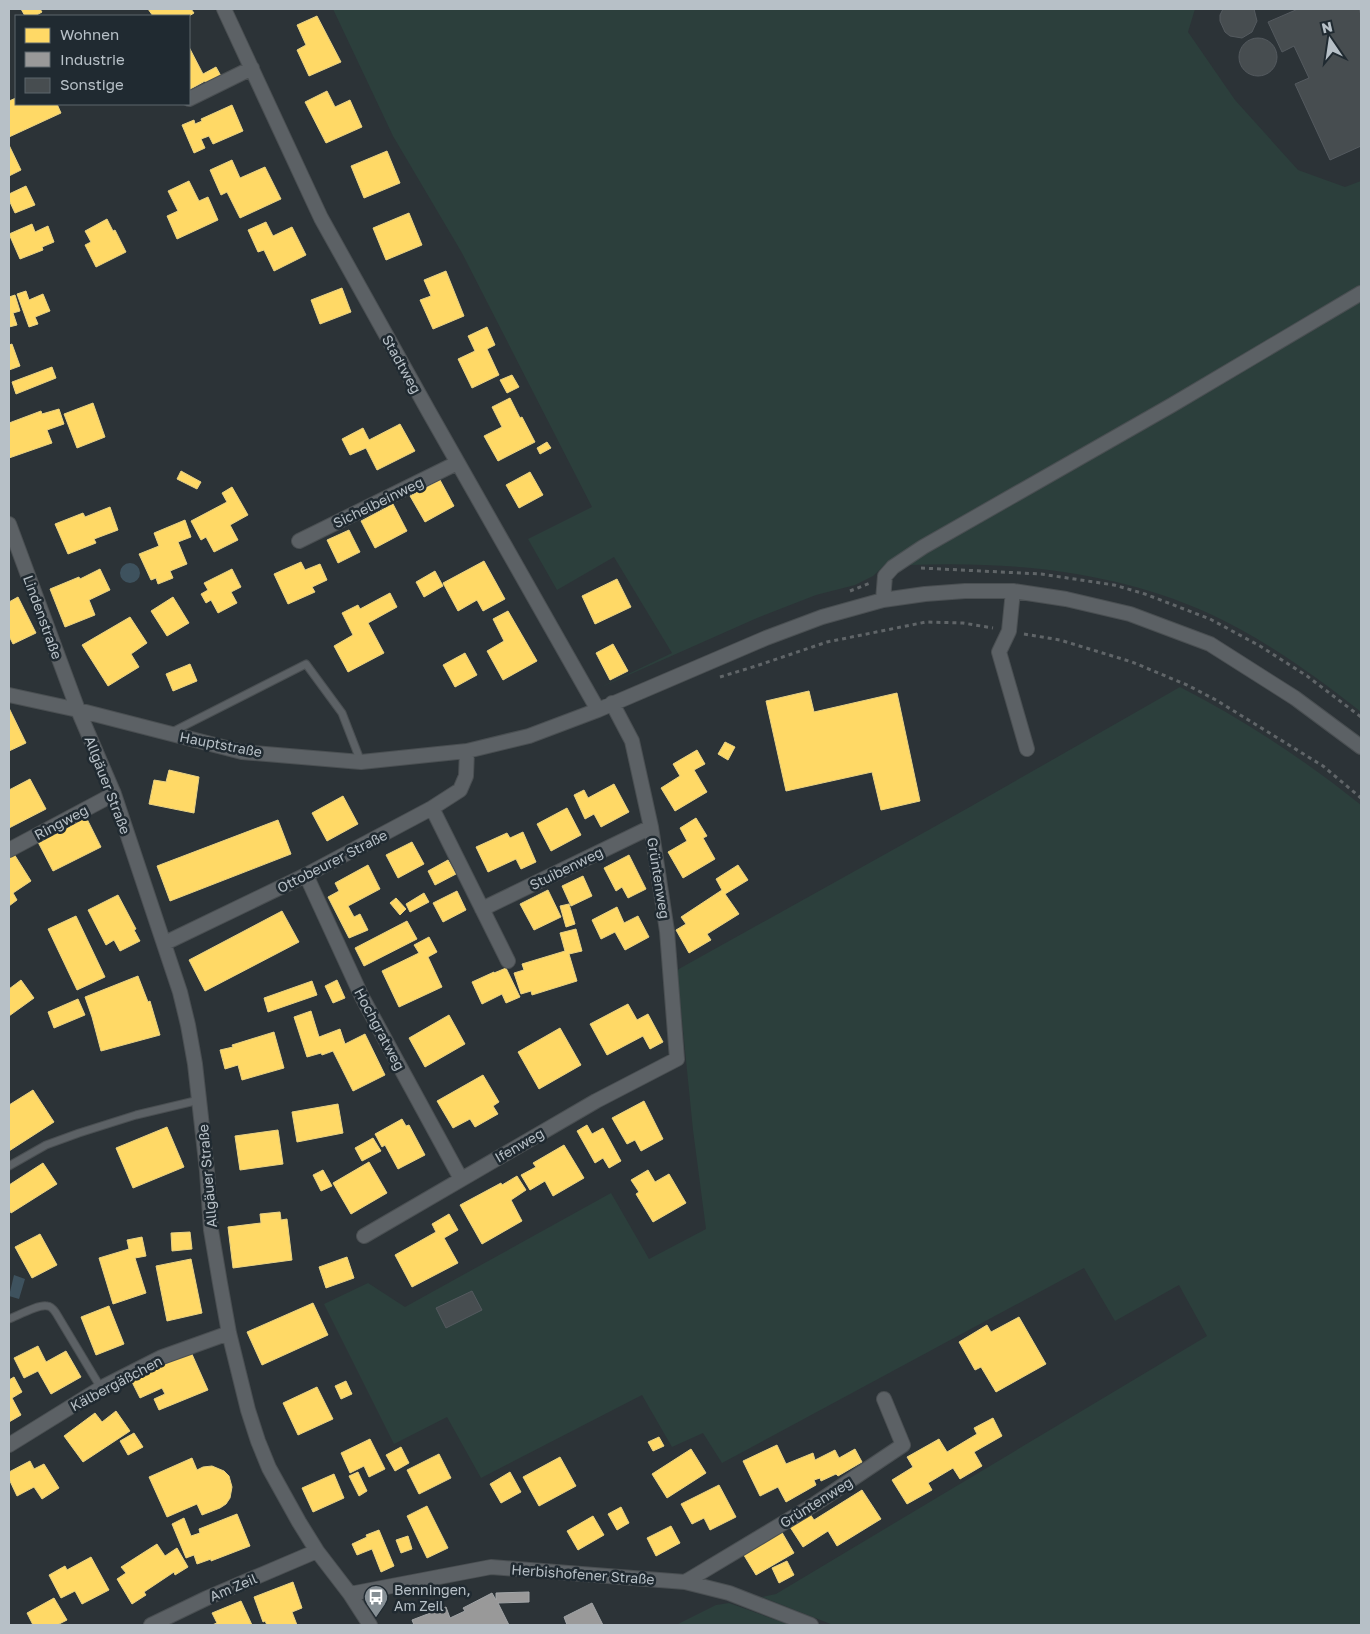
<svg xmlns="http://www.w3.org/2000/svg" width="1370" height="1634" font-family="'Golos Text',sans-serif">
  <rect width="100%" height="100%" fill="#2c3337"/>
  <path fill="#2c3f3c" d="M333 9H1195L1188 32 1235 100 1298 170 1345 187 1361 181V288L1253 353 918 542 888 562 873 576 855 585 816 595 757 618 597 689 672 653 614 557 557 590 528 539 592 507 462 253 393 136Z
    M1361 298V712C1313 674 1264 639 1208 613 1116 571 1010 561 910 565L909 562Z
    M1180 687C1244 720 1305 760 1361 805V1625H833L762 1597 776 1594 1207 1336 1179 1285 1115 1321 1084 1268 722 1463 703 1433 672 1447 642 1395 481 1478 447 1417 394 1444 324 1304 368 1283 405 1307 611 1193 649 1259 706 1229 693 1130 677 970 968 808Z
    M729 1603 790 1625H676L716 1605Z"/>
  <path fill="#3e525e" d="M120 573a10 10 0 1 1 20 0a10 10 0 1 1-20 0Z
    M14 1275 25 1279 19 1299 9 1296Z"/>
  <path fill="#ffd966" stroke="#e9d283" d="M21 9H40L42 12 35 16H25Z
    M148 9H191L194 13 189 16H153Z
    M317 16 341 62 309 76 297 50 306 45 297 25Z
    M189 47 203 74 216 67 221 76 206 84 205 81 189 90Z
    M327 91 335 107 350 100 362 127 326 143 305 102Z
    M16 98V104H57L61 113 9 137V101Z
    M232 105 243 131 213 144 209 136 201 139 205 148 194 153 182 125 194 120 195 124 202 121 201 119Z
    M9 145 21 170 9 176Z
    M387 151 400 183 364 198 351 166Z
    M232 160 240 178 265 167 281 199 240 218 227 192 221 195 210 170Z
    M189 181 199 201 208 197 218 220 177 239 167 216 178 211 168 191Z
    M26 186 35 205 15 213 9 200V194Z
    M409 213 422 245 386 260 373 228Z
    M107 219 113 231 115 230 126 252 96 267 85 245 91 242 85 231Z
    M266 222 273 236 292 227 306 255 274 271 264 250 258 252 248 230Z
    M32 224 35 232 48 226 54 242 42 247 43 250 20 259 9 234Z
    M446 271 464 316 433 329 420 300 431 296 424 280Z
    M342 288 351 312 320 324 311 300Z
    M26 291 29 300 43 294 50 311 35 317 38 324 29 327 17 294Z
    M15 295 20 311 13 313 17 325 9 327V297Z
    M487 327 495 345 487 349 499 375 472 388 458 359 475 351 468 336Z
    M12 344 20 366 9 370V345Z
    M52 367 56 378 16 394 12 382Z
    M512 375 519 387 507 393 500 380Z
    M510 398 520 418 522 417 535 442 498 461 484 436 502 427 492 407Z
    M93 403 105 437 77 448 64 414Z
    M59 409 64 424 47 430 52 443 9 458V423L41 411 42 414Z
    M400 424 415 451 377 470 366 448 350 455 342 439 363 428 369 440Z
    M547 442 551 448 540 454 537 448Z
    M181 471 201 482 197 489 177 479Z
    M530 472 543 495 519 508 506 485Z
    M440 480 454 506 425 522 410 496Z
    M232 487 248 515 230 525 238 540 214 552 206 537 201 540 191 521 227 502 222 493Z
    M393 504 407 531 375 548 361 521Z
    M110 507 118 530 94 539 96 543 68 554 55 524 83 513 85 517Z
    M185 520 191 537 178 542 187 564 170 571 173 578 158 584 156 578 151 580 139 554 159 546 154 533Z
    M349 530 360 552 338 563 327 540Z
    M484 561 505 599 483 611 477 600 458 611 443 583Z
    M301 562 305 570 320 564 327 580 312 587 315 592 288 604 274 574Z
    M100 569 110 590 89 600 95 615 65 627 50 589 79 577 80 579Z
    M232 569 241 587 231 592 237 603 218 613 211 600 206 603 201 594 208 590 204 583Z
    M435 571 443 586 424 597 416 582Z
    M617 579 631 607 595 624 582 596Z
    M390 593 397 607 368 623 384 653 348 672 334 646 353 635 342 613 358 605 360 609Z
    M18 597 36 633 13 644 9 636V602Z
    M173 597 189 623 167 636 151 611Z
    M508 611 537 661 503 680 487 651 504 641 493 619Z
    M130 617 147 643 131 654 139 667 108 686 82 645Z
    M613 644 628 671 610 680 596 653Z
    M465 653 477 675 455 687 443 665Z
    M190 664 197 681 173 691 166 674Z
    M809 691 814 712 897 693 920 801 881 810 872 772 786 791 766 701Z
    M9 708 26 743 9 751Z
    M725 742 735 747 728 760 718 754Z
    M697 750 705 764 694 770 707 792 675 811 661 788 680 776 673 764Z
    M169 770 199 777 194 813 149 804 154 780 166 782Z
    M30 779 46 809 9 828V790Z
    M614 784 629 812 601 827 594 814 585 819 574 795 584 790 588 798Z
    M343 796 358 824 327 841 312 813Z
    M567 808 581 835 551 851 537 824Z
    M86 817 101 847 53 871 38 842Z
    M696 818 707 836 703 838 715 859 683 878 668 852 687 841 680 828Z
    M278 820 291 854 170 901 157 866Z
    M523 832 536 862 521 869 516 859 488 872 476 847 507 833 510 838Z
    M412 842 424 864 398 878 386 855Z
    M14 854 31 881 13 893 17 900 9 906V857Z
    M629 855 646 889 628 898 622 887 616 891 604 868Z
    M448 860 456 874 435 885 428 871Z
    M368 865 380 889 348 906 354 917 360 914 368 930 349 938 328 897 339 891 335 883Z
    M738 865 748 880 725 894 739 914 707 934 711 940 689 953 676 930 686 924 681 917 722 890 716 879Z
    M583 876 592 896 571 906 562 886Z
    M548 890 561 917 534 930 520 904Z
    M457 891 466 910 443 922 433 903Z
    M424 893 429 902 410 912 406 904Z
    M118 895 136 929 134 930 140 941 120 951 114 940 106 945 88 910Z
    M396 898 406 909 400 915 390 903Z
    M569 904 575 924 566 927 560 906Z
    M617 907 624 923 638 916 649 937 625 950 615 932 601 939 592 920Z
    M282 911 299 942 205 991 189 960Z
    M76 916 105 977 77 990 48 929Z
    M407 921 417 939 364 966 355 948Z
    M576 929 582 951 569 954 577 981 532 995 531 991 521 994 514 973 524 970 522 964 565 951 560 933Z
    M429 937 437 952 428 957 442 987 399 1007 382 971 419 953 414 945Z
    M506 968 520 997 506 1003 502 994 482 1004 472 982 494 972V973Z
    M138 976 148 1002 150 1001 160 1035 101 1051 92 1017 85 997Z
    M21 980 34 998 9 1016V989Z
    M337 980 345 998 333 1003 325 986Z
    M312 981 317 995 268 1012 264 998Z
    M78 999 85 1015 54 1028 48 1012Z
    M628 1004 637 1020 648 1014 663 1042 650 1049 643 1036 607 1055 590 1024Z
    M311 1011 319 1037 340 1029 345 1044 365 1034 385 1075 353 1091 333 1051 322 1055 321 1053 307 1057 294 1017Z
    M449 1015 465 1044 425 1067 409 1038Z
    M560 1028 581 1065 539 1089 518 1052Z
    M274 1032 284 1068 242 1080 238 1065 225 1069 220 1050 233 1047 232 1045Z
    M483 1075 499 1102 493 1106 498 1114 475 1127 470 1119 453 1128 437 1101Z
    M33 1090 54 1122 9 1151V1105Z
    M644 1101 663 1139 641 1151 635 1140 627 1144 612 1118Z
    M338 1104 343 1133 297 1142 292 1112Z
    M402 1119 406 1126 409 1125 425 1155 398 1169 385 1145 382 1147 375 1134Z
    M587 1125 592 1134 603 1128 621 1161 609 1168 603 1158 595 1163 577 1131Z
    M167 1127 184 1167 133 1188 116 1148Z
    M278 1130 283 1164 240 1170 235 1136Z
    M373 1138 381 1151 362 1161 355 1148Z
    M564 1145 584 1178 553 1196 545 1181 530 1190 521 1175 536 1167 533 1163Z
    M369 1162 387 1193 351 1214 333 1183Z
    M43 1163 57 1184 11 1213 9 1209V1185Z
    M323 1170 332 1186 321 1191 313 1175Z
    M648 1170 655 1182 669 1174 686 1203 653 1222 636 1194 639 1192 631 1180Z
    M517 1176 526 1190 511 1200 522 1221 482 1244 460 1205 501 1183 502 1185Z
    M280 1212 281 1220 287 1219 292 1260 233 1268 228 1227 261 1223 260 1214Z
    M449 1214 458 1230 444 1238 458 1263 412 1287 395 1255 436 1232 432 1224Z
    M190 1232 192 1249 172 1251 171 1233Z
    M40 1234 57 1265 32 1278 15 1247Z
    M142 1237 146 1256 135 1258 146 1293 113 1304 99 1258 129 1249 127 1240Z
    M347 1257 354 1278 326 1288 319 1267Z
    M191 1259 202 1313 167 1321 156 1266Z
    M313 1303 328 1335 262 1365 247 1332Z
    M109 1306 124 1344 96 1355 81 1317Z
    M1019 1317 1046 1364 996 1392 981 1367 975 1370 959 1342 987 1325 991 1332Z
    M38 1346 46 1362 66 1351 81 1377 51 1394 38 1371 24 1378 14 1358Z
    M191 1352 208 1390 159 1410 154 1399 165 1394 162 1388 140 1398 131 1380Z
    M14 1377 22 1392 12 1398 21 1415 9 1422V1380Z
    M346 1381 352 1394 341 1399 335 1386Z
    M317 1387 333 1419 298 1435 283 1403Z
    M116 1411 130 1431 83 1462 64 1436 95 1413 102 1422Z
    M993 1418 1002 1436 974 1452 982 1466 960 1479 953 1468 928 1483 932 1490 907 1504 892 1480 913 1467 907 1457 939 1439 947 1452 977 1434 974 1428Z
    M134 1433 143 1447 128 1455 120 1441Z
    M659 1437 664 1446 653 1451 648 1442Z
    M370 1439 385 1469 369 1477 364 1466 350 1473 341 1453Z
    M777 1445 786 1464 813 1453 815 1460 835 1450 839 1458 855 1449 862 1462 838 1476 836 1474 821 1481 820 1478 814 1480 816 1485 786 1502 778 1487 760 1496 743 1461Z
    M401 1447 409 1463 395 1471 386 1455Z
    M691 1449 706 1473 667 1498 652 1474Z
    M439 1454 451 1478 419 1494 407 1470Z
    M560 1457 576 1486 539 1506 523 1477Z
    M192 1458 197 1470 203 1467 212 1466 224 1471 229 1476 232 1487 230 1498 226 1504 220 1508 202 1515 197 1504 167 1517 149 1477Z
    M30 1461 34 1469 44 1464 59 1488 42 1499 34 1487 17 1496 9 1479V1472Z
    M358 1472 367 1491 359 1496 349 1476Z
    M510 1472 521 1492 501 1503 490 1484Z
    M334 1474 344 1498 313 1512 302 1488Z
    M719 1485 736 1517 710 1530 704 1518 692 1524 681 1504Z
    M862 1490 881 1519 837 1546 828 1531 803 1547 790 1527 810 1514 814 1520Z
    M427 1506 448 1548 427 1558 407 1516Z
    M621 1507 629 1523 617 1530 608 1514Z
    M237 1514 250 1546 211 1561V1559L197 1564 194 1555 186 1558 172 1524 184 1518 191 1536 200 1533 199 1529Z
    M593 1516 604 1535 578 1550 567 1531Z
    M671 1526 680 1543 656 1556 647 1538Z
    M780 1529 794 1553 756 1575 742 1552Z
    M379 1530 394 1566 381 1572 372 1549 357 1555 352 1544 367 1537 366 1535Z
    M408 1536 412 1549 401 1553 396 1540Z
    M157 1544 165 1556 177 1548 188 1567 175 1575 174 1572 144 1592 146 1595 132 1604 117 1579 126 1573 121 1567Z
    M91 1557 109 1590 82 1604 75 1591 61 1598 49 1575 65 1566 67 1570Z
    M787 1561 794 1575 779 1583 772 1568Z
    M293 1582 302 1608 292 1612 297 1625H267L265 1621 263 1622 254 1597Z
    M54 1598 67 1620 57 1625H33L27 1613Z
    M241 1601 252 1625H212L217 1623 212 1613Z"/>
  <path fill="#999" stroke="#a2a5a7" d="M529 1592V1602L498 1603 509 1625H414L412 1620 446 1607 450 1618 465 1611 463 1608 492 1593 496 1600V1593Z
    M592 1603 603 1625H567L564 1617Z"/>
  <path fill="#474d50" stroke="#545a5f" d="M1223 9H1254L1257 21 1252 32 1242 38 1230 36 1225 32 1220 21V15Z
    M1298 9H1359L1361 15V146L1330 160 1295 84 1309 78 1294 46 1282 52 1268 22Z
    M1239 57a19 19 0 1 1 38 0a19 19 0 1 1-38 0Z
    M472 1291 482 1310 446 1328 436 1308Z"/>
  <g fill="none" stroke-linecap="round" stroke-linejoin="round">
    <g stroke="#4a4f52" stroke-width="9">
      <path id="lane" d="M170 733 306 664 342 713 361 762
        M9 1166 46 1145 79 1133 136 1115 199 1100
        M9 1319C17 1316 39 1304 47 1306 51 1306 54 1310 56 1313L101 1388"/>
    </g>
    <g stroke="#4a4f52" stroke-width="16">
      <path id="street" d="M224 9 321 218 429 412 598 710
        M189 99 252 68
        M9 524 78 710 114 794 180 992 188 1025 195 1064 207 1171 211 1230 220 1283 229 1333 248 1410 258 1441 269 1468 299 1522 317 1551 350 1594 370 1625
        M299 541 457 463
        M1013 591 1009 631 999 652 1027 749
        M883 600 885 576 893 567 923 547 1172 405 1361 293
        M9 695 78 710 242 752 361 762 467 751 529 736 598 710 766 638 822 617 883 600 925 594 965 591H1013L1066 599 1130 614 1210 644 1295 698 1361 747
        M432 808 508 961
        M9 850 114 794
        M306 875 362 997 461 1179
        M482 909 651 827
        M165 943 306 875 432 808 460 790 466 776 467 751
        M364 1236 596 1101 677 1059 667 931 651 827 632 741 612 703
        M9 1445 101 1388 162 1357 229 1333
        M685 1582 815 1504 903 1445 884 1399
        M350 1594 491 1567 685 1582 729 1593 811 1625
        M151 1625 207 1598 317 1551"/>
    </g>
    <path stroke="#606568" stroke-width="3" stroke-dasharray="4 4" stroke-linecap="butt" d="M921 568 1041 574 1114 585 1145 594 1210 619 1260 646 1307 676 1361 717
      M850 591 870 583
      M1024 634 1060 640 1132 662 1187 685 1216 700 1323 766 1361 798
      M720 677 756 666 827 642 926 622 963 623 993 628"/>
    <use href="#lane" stroke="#5c6165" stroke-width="7"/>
    <use href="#street" stroke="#5c6165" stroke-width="14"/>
  </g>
  <defs>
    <g id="bus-pin" transform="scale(1.25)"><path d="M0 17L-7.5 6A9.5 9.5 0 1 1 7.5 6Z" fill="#868f95" stroke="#202a31"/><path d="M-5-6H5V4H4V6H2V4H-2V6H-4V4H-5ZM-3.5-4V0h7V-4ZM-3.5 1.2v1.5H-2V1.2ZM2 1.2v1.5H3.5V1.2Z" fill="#fff"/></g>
  </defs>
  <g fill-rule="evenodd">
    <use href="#bus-pin" x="376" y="1597"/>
  </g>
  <g text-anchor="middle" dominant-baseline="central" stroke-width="5" stroke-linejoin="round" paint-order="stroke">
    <g font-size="14" fill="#b7c0c7" stroke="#202a31">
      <text transform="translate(402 364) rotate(61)">Stadtweg</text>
      <text transform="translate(378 502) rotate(-26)">Sichelbeinweg</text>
      <text transform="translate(43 617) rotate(70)">Lindenstraße</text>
      <text transform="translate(221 744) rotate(11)">Hauptstraße</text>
      <text transform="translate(108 785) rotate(69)">Allgäuer Straße</text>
      <text transform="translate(61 822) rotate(-28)">Ringweg</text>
      <text transform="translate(332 861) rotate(-27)">Ottobeurer Straße</text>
      <text transform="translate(566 868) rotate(-26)">Stuibenweg</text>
      <text transform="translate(659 878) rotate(81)">Grüntenweg</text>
      <text transform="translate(380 1029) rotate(62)">Hochgratweg</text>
      <text transform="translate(519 1145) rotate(-30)">Ifenweg</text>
      <text transform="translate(207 1176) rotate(-95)">Allgäuer Straße</text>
      <text transform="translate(116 1383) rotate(-28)">Kälbergäßchen</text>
      <text transform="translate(816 1502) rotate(-32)">Grüntenweg</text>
      <text transform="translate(583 1574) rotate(4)">Herbishofener Straße</text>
      <text transform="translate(233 1587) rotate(-23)">Am Zeil</text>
    </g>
    <g font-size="14" fill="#b7c0c7" stroke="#202a31" text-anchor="start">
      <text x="394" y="1589">Benningen,<tspan x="394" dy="16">Am Zeil</tspan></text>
    </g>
  </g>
  <rect width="1370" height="1634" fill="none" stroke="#b7c0c7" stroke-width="20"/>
  <rect x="15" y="15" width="175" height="90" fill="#202a31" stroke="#5c666d"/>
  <rect x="25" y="28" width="25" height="15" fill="#ffd966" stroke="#5c666d"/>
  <text x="60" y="40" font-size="15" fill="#b7c0c7">Wohnen</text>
  <rect x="25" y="52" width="25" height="15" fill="#999999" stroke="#5c666d"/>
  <text x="60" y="65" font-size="15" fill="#b7c0c7">Industrie</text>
  <rect x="25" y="78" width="25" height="15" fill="#474d50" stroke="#5c666d"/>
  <text x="60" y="90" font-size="15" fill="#b7c0c7">Sonstige</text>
  <g transform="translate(1330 40) rotate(347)" stroke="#202a31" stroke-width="4" paint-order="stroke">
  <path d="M0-4L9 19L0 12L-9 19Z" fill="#b7c0c7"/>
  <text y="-8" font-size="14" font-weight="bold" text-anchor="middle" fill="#b7c0c7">N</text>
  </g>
</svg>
